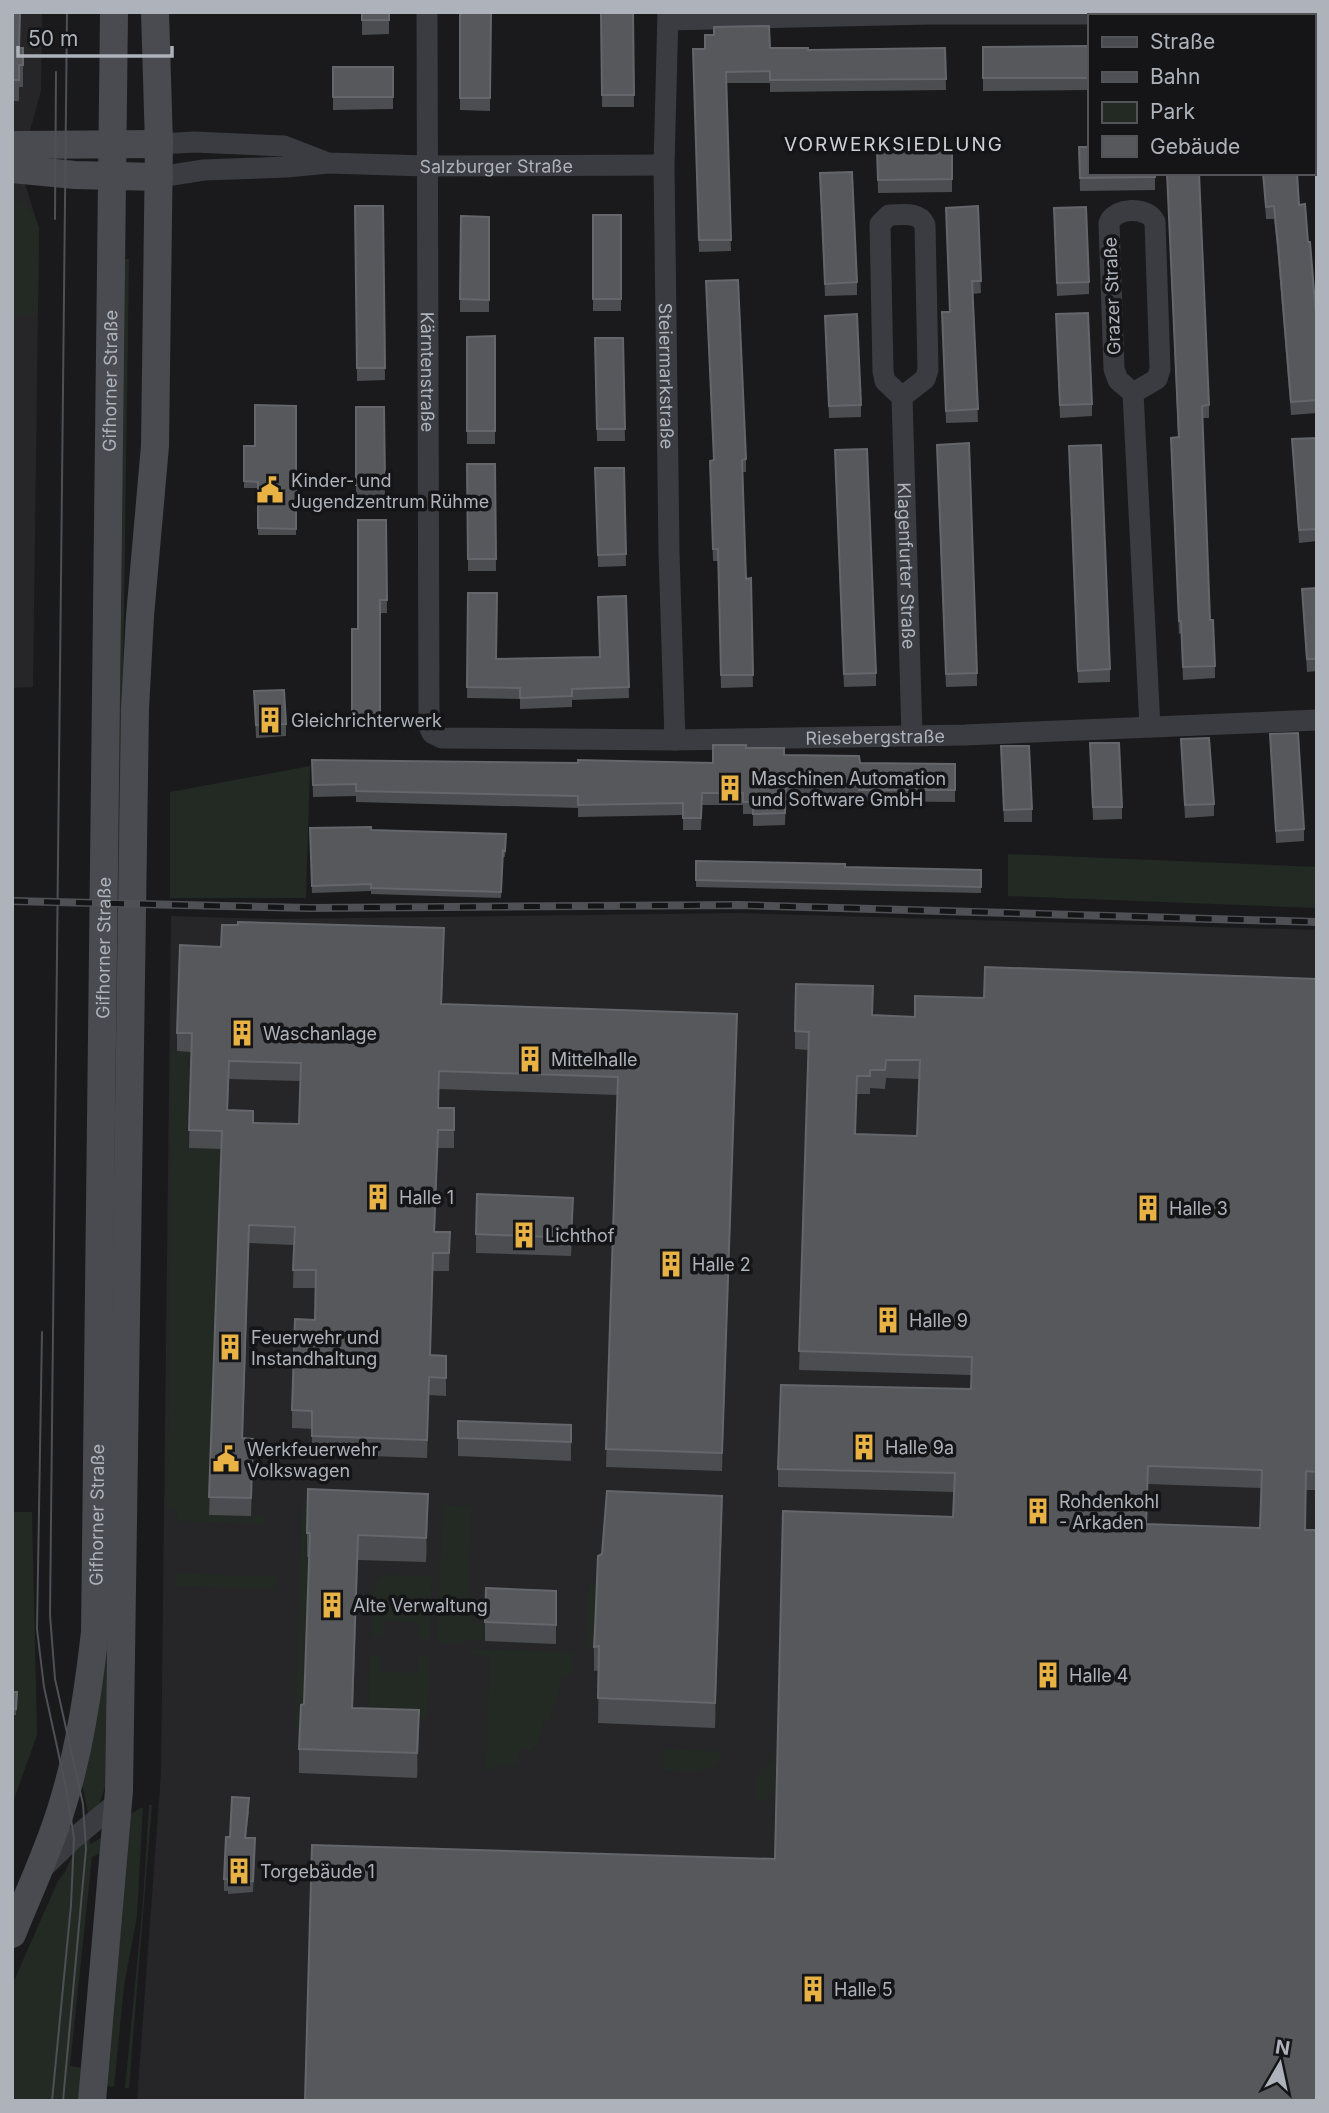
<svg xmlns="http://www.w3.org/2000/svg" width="1329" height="2113" font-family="Inter,sans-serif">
  <rect width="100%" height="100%" fill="#1a1a1c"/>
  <path fill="#262629" d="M12 12H42L41 91 20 167 39 229 33 687 12 688Z
    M739 913 1317 930V2101H137L161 1773 171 916 277 919Z"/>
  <path fill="#222a23" d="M12 199C27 205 36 213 39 229L38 315H13Z
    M124 259H129L120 898 116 897Z
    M310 766 306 898H170V792Z
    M1008 854 1317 867V908L1008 896Z
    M119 911 105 1787 97 1812 89 1819 90 1844 103 1837 101 1853 92 1857 70 2066 83 2068 81 2101H12V1985L58 1881 65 1872 89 1819 80 1774 97 1721 101 1684 117 912Z
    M189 1051 187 1148 221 1150 209 1514 265 1516 264 1524 178 1521 176 1509 168 1510 171 1145 170 1052Z
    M302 1502H328L308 1512 306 1558 309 1559 303 1728H295Z
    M443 1505 471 1507 468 1607H474L473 1623 484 1624 483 1640 467 1639V1643H441L437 1638Z
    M12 1512H32L37 1735 12 1805Z
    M176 1573 276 1577 277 1589 176 1586Z
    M385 1575 432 1576 430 1638H419V1622L384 1621 383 1637H371C372 1619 366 1583 385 1575Z
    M589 1583H596L594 1648H586Z
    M474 1649 574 1652 572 1675H563L550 1721H544L538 1744 529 1752 526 1748 521 1749 518 1755 519 1761 515 1765 506 1764 485 1771 490 1657 474 1655Z
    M370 1656H381V1672L417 1673 418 1657H429L427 1718C410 1718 380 1723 369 1707Z
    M777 1748 775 1792 773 1794 767 1795V1801L756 1800V1777L770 1763Z
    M664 1749 717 1751 722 1753C716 1778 683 1771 663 1770Z
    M149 1805H152L129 2088H125L143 1901Z
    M143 1807 137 1916 124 1986 114 2087 106 2086 128 1815Z"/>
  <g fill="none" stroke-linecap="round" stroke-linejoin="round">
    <g stroke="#3b3c41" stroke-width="21">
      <path id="s1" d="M427 12 429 726 432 733 442 738 675 740 965 735 1317 720"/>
      <path id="s2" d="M668 12 664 165 669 552 675 740"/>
      <path d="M669 20 930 14H1317"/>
      <path d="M159 144 194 142 284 146 323 161"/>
      <path id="s3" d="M159 177 204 170 287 167 328 163 426 166 664 165"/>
      <path d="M1133 393 1118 380 1114 369 1109 223C1115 207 1148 206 1155 222L1160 369 1157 379 1133 393 1150 727"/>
      <path id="s4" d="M902 397 885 381 883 371 880 224 889 215C902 215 919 211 925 225L928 370 925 379 902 397 912 735"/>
      <path d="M43 1868 74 1838 118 1802"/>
    </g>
    <g stroke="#494b51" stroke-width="28">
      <path d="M12 145 159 144"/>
      <path d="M12 169 75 175 159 177"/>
      <path id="s5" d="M12 1934C28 1894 47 1854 60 1813 79 1754 88 1693 95 1632L114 12"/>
      <path d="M92 2101 119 1791 135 709 140 616 155 446 159 144 155 12"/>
    </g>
    <path stroke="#4e5056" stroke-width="2" d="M55 219 56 72
      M42 1332 37 1629 44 1687 66 1788 74 1838 71 1905 52 2101
      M63 2101 86 1849 83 1804 55 1679 50 1615 67 12"/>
    <g stroke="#4e5056" stroke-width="8">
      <path id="rail" d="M12 901 310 908 739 905 1317 922"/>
    </g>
    <use href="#rail" stroke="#151517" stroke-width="5" stroke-dasharray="16" stroke-linecap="butt"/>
  </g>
  <path fill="#4b4d51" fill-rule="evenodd" d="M12 12 19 48H23V87H19V101H12Z
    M362 12H389V34L362 35Z
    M460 12H491L490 111 460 110Z
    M601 12H633L634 107H602Z
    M1089 46V90L983 91V47Z
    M945 48 946 90 770 92V83H726L731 251 699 252 693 49 808 50Z
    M333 67H393V109L333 110Z
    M1079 147 1155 173V190L1080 191Z
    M952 148V192L878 193 877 149Z
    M820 173 857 282V295L825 296Z
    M1167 173 1209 405V418H1202L1210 620 1215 666V678L1183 680 1181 633 1179 634 1171 450 1178 437Z
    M1263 173H1297L1299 205 1308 242 1317 327V413L1291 415 1278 257 1274 219H1266Z
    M355 206H383L385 380 357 381Z
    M978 206 981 293 973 294 978 422 946 423 942 312H950Z
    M1054 208 1089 282V294L1057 296Z
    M593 215H621V311H593Z
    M461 216 489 217V312H460Z
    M1056 314 1092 404V416L1060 418Z
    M825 316 861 405V417L829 418Z
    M495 336V444H467V337Z
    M595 338H623L625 441H597Z
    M296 406V535H258V488H244V446H255Z
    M356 407H384L385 497H356Z
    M1317 438V541L1299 543 1292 439Z
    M937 457 977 673V686L946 687Z
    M746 459V472H743L746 579 751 578 753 687 721 688 718 561H713L710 461Z
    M1069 459 1110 669V682L1078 683Z
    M835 463 876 673V686L844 687Z
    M467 464H495L496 571H468Z
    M595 468H624L626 566 598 567Z
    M386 520 387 613H380V727H352V629H358Z
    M1317 588V671L1307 672 1302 589Z
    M468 593 496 659 599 657 626 596 629 698 572 700V707L520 709V699L467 698Z
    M254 691 286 724V736L256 738Z
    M1270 734 1304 829V841L1276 843Z
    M1181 739 1214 804V816L1185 818Z
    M1090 743 1122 807V819L1093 820Z
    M1001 746 1032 809V822H1004Z
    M746 748 784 755 860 763 955 764V802L859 801V794H786L785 825 753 826V814H743V805H702L701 830H683V815L578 817V808L356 802V796L313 797 312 760 578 763H713Z
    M310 828 506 834 505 857H503L501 898 371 894V891L312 893Z
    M696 861 845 867 981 870V893L696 887Z
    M221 947H444L442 1004 737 1032 722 1471 606 1467 618 1095 439 1089 438 1108H454V1148H438L435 1232H450L449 1271H433L430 1355 446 1356V1396L429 1395 427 1458 312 1454V1429L292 1428V1410L315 1320 316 1288H293L294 1245 249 1243 243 1438 253 1457 251 1516 209 1515 222 1149 189 1148 191 1052 177 1051V1033ZM229 1079 300 1081 299 1124 253 1123 228 1110Z
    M1317 979V1490H1306L1305 1530 775 1859 953 1517 954 1492 778 1487V1469L971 1389 972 1375 799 1370 809 1050 795 1049V1031L873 1015 915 1017 984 998ZM886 1078 919 1079 917 1136 855 1134 857 1094H870V1088L885 1089ZM1148 1484 1261 1488 1260 1528 1147 1524Z
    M573 1217 571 1256 476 1253V1234Z
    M458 1421 571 1425V1461L458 1456Z
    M428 1518 426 1562 358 1560 353 1708 419 1735 417 1778 299 1773V1749L304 1704 309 1557H307V1533Z
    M722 1521 715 1728 598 1723 599 1670 594 1671V1647Z
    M556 1591V1644L485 1641V1622Z
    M12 1692H17L16 1715H12Z
    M249 1810 246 1838 255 1850 253 1892 228 1894V1891H224V1879L230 1837Z"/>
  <path fill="#333437" d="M737 1014V1032L722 1471V1453Z
    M428 1494V1518L426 1562V1538Z
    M722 1496V1521L715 1728V1703Z
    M358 1535V1560L352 1732V1708Z
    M419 1710V1735L417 1778V1753Z"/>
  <path fill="#56585c" stroke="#64666b" stroke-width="2" fill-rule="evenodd" d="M12 12H20L19 48H23V65H19V80H12Z
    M362 12H389V20H362Z
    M460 12H491L490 98H460Z
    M601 12H633L634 95H602Z
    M769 26 770 48H808V50L945 48 946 79 770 80V71L726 72 731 240H699L693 49H705V35H714V27Z
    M1089 46V78H983V47Z
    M333 67H393V97H333Z
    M1079 147H1089V173H1155V177L1080 178Z
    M952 148V179L878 180 877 149Z
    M852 172 857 282 825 284 820 173Z
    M1167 173H1199L1209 405 1202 406 1210 620H1213L1215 666 1183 667 1181 621H1179L1171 438 1179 437Z
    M1263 173H1297L1299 205 1305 204 1308 242H1310L1317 327V400L1291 402 1278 245 1274 206 1266 207Z
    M355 206H383L385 368H357Z
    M978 206 981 281H972L978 409 946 411 942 312H950L946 208Z
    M1086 207 1089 282 1057 283 1054 208Z
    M593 215H621V299H593Z
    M461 216 489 217V300L460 299Z
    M738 280 746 459 742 460 746 579 751 578 753 675H721L718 549H713L710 461 714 460 706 281Z
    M1088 313 1092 404 1060 405 1056 314Z
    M857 314 861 405 829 406 825 316Z
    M495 336V431H467V337Z
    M595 338H623L625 429H597Z
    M255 405 296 406V529L258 528V482L244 481V446H255Z
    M356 407H384L385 485H356Z
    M1317 438V529L1299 530 1292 439Z
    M969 443 977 673 946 674 937 445Z
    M1101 445 1110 669 1078 671 1069 446Z
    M867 449 876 673 844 674 835 450Z
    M467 464H495L496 559H468Z
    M595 468H624L626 554 598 555Z
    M358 520H386L387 600H380V715H352V629H358Z
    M1317 588V659H1307L1302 589Z
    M468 593H497L496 659 600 657 598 597 626 596 629 687 572 689V696L520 698V688L467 687Z
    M284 690 286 724 256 725 254 691Z
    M1298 733 1304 829 1276 831 1270 734Z
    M1209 738 1214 804 1185 805 1181 739Z
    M1090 743H1119L1122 807H1093Z
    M713 745H746V748H784V755L859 756 860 763 955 764V790H859V782H786L785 813 753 814V802H743V793H702L701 818H683V803L578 805V796L356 791V784L313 785 312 760 578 763V760L713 763Z
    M1001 746H1029L1032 809 1004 810Z
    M371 827V830L506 834 505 851 503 850 501 892 371 888V884L312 886 310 828Z
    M696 861 845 864V867L981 870V887L696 880Z
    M238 922 444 928 441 1004 737 1014 722 1453 606 1449 618 1077 439 1071 438 1108H454V1130H438L434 1232H450L449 1253H433L430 1355 446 1356V1378L429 1377 427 1440 312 1436V1411L292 1410 295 1319 315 1320 316 1270H293L295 1227 249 1225 242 1438 253 1439 251 1498 209 1497 222 1131 189 1130 192 1033H177L180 945 221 947 222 925H238ZM229 1061 301 1063 299 1124 253 1123V1111L227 1110Z
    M985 967 1317 979V1472L1306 1471 1305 1530H1317V2101H305L312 1845 775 1859 783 1511 953 1517 955 1473 778 1469 781 1385 971 1389 972 1357 799 1351 809 1032 795 1031 796 984 873 986 872 1015 915 1017V996L984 998ZM886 1060H920L917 1136 855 1134 857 1076H870V1070H885ZM1148 1466 1262 1470 1260 1528 1146 1524Z
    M477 1194 573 1198 571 1238 476 1234Z
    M458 1421 571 1425V1442L458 1438Z
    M308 1489 428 1494 426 1538 358 1535 352 1708 419 1710 417 1753 299 1749 301 1705 304 1704 310 1533H307Z
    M607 1491 722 1496 715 1703 598 1698 599 1646 594 1647 595 1629 598 1556 602 1554Z
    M486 1588 556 1591V1625L485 1622Z
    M12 1692H17L16 1709 12 1708Z
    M232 1797 249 1798 245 1838H255L253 1881 228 1882V1879H224L226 1837H230Z"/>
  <defs>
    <g id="civic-bare" transform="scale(2.1)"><path d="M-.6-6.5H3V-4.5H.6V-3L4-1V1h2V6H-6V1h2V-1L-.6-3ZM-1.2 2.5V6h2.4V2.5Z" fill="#e9b245" stroke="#151517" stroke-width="2.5" paint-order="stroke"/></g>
    <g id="building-bare" transform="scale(2.1)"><path d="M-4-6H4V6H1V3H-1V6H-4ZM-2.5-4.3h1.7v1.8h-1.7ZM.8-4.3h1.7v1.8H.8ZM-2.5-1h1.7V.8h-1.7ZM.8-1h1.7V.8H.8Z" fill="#e9b245" stroke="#151517" stroke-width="2.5" paint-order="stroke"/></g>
  </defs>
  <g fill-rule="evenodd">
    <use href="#civic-bare" x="270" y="490"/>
    <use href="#building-bare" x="270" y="720"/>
    <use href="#building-bare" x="730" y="788"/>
    <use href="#building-bare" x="242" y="1033"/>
    <use href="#building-bare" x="530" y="1059"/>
    <use href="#building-bare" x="378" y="1197"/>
    <use href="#building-bare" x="1148" y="1208"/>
    <use href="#building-bare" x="524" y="1235"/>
    <use href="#building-bare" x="671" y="1264"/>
    <use href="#building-bare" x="888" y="1320"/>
    <use href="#building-bare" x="230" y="1347"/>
    <use href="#building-bare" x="864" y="1447"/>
    <use href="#civic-bare" x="226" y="1459"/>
    <use href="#building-bare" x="1038" y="1511"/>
    <use href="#building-bare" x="332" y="1605"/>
    <use href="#building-bare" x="1048" y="1675"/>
    <use href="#building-bare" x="239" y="1871"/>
    <use href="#building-bare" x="813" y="1989"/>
  </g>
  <g text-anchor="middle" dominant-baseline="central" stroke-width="7" stroke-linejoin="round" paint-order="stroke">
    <g font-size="18" fill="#adb2bb" stroke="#151517">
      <text stroke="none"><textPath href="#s3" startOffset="338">Salzburger Straße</textPath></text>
      <text transform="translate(1112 296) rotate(-92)">Grazer Straße</text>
      <text stroke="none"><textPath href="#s1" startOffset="360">Kärntenstraße</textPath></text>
      <text stroke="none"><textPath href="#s2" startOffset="364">Steiermarkstraße</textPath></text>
      <text stroke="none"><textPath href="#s5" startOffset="1566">Gifhorner Straße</textPath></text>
      <text stroke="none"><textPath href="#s4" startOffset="586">Klagenfurter Straße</textPath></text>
      <text stroke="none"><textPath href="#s1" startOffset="1166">Riesebergstraße</textPath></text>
      <text stroke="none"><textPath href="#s5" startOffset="999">Gifhorner Straße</textPath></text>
      <text stroke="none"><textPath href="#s5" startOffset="432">Gifhorner Straße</textPath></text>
    </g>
    <g font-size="18" fill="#adb2bb" stroke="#151517" text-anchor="start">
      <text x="291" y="480">Kinder- und<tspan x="291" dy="21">Jugendzentrum Rühme</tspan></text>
      <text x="291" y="720">Gleichrichterwerk</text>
      <text x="751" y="778">Maschinen Automation<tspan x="751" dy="21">und Software GmbH</tspan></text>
      <text x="263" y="1033">Waschanlage</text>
      <text x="551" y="1059">Mittelhalle</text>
      <text x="399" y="1197">Halle 1</text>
      <text x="1169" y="1208">Halle 3</text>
      <text x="545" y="1235">Lichthof</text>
      <text x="692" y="1264">Halle 2</text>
      <text x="909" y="1320">Halle 9</text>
      <text x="251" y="1337">Feuerwehr und<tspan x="251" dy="21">Instandhaltung</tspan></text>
      <text x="885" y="1447">Halle 9a</text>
      <text x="247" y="1449">Werkfeuerwehr<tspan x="247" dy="21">Volkswagen</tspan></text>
      <text x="1059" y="1501">Rohdenkohl<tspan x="1059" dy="21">- Arkaden</tspan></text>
      <text x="353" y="1605">Alte Verwaltung</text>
      <text x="1069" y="1675">Halle 4</text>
      <text x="260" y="1871">Torgebäude 1</text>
      <text x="834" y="1989">Halle 5</text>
    </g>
    <g font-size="19" letter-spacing="2" fill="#ced1d7" stroke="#151517">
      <text x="894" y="144">VORWERKSIEDLUNG</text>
    </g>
  </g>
  <rect width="1329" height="2113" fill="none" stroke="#adb2bb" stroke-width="28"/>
  <rect x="1088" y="14" width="228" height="161" fill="#151517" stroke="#525459" stroke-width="2"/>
  <rect x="1102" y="37" width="35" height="10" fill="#494b51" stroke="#525459" stroke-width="2"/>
  <text x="1150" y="49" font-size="21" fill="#adb2bb">Straße</text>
  <rect x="1102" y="72" width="35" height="10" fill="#4e5056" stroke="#525459" stroke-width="2"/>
  <text x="1150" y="84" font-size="21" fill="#adb2bb">Bahn</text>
  <rect x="1102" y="102" width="35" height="21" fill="#222a23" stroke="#525459" stroke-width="2"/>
  <text x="1150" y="119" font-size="21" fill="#adb2bb">Park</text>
  <rect x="1102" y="136" width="35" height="21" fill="#56585c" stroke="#525459" stroke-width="2"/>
  <text x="1150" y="154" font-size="21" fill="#adb2bb">Gebäude</text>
  <g transform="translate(1280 2064) rotate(9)" stroke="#151517" stroke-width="5" paint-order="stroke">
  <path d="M0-5L12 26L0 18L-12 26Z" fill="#adb2bb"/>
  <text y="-10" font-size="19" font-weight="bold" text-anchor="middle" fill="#adb2bb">N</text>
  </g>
  <path d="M18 46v10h154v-10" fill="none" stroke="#adb2bb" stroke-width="3.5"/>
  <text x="28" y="46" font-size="21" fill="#adb2bb" stroke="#151517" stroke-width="5" paint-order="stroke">50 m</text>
</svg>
